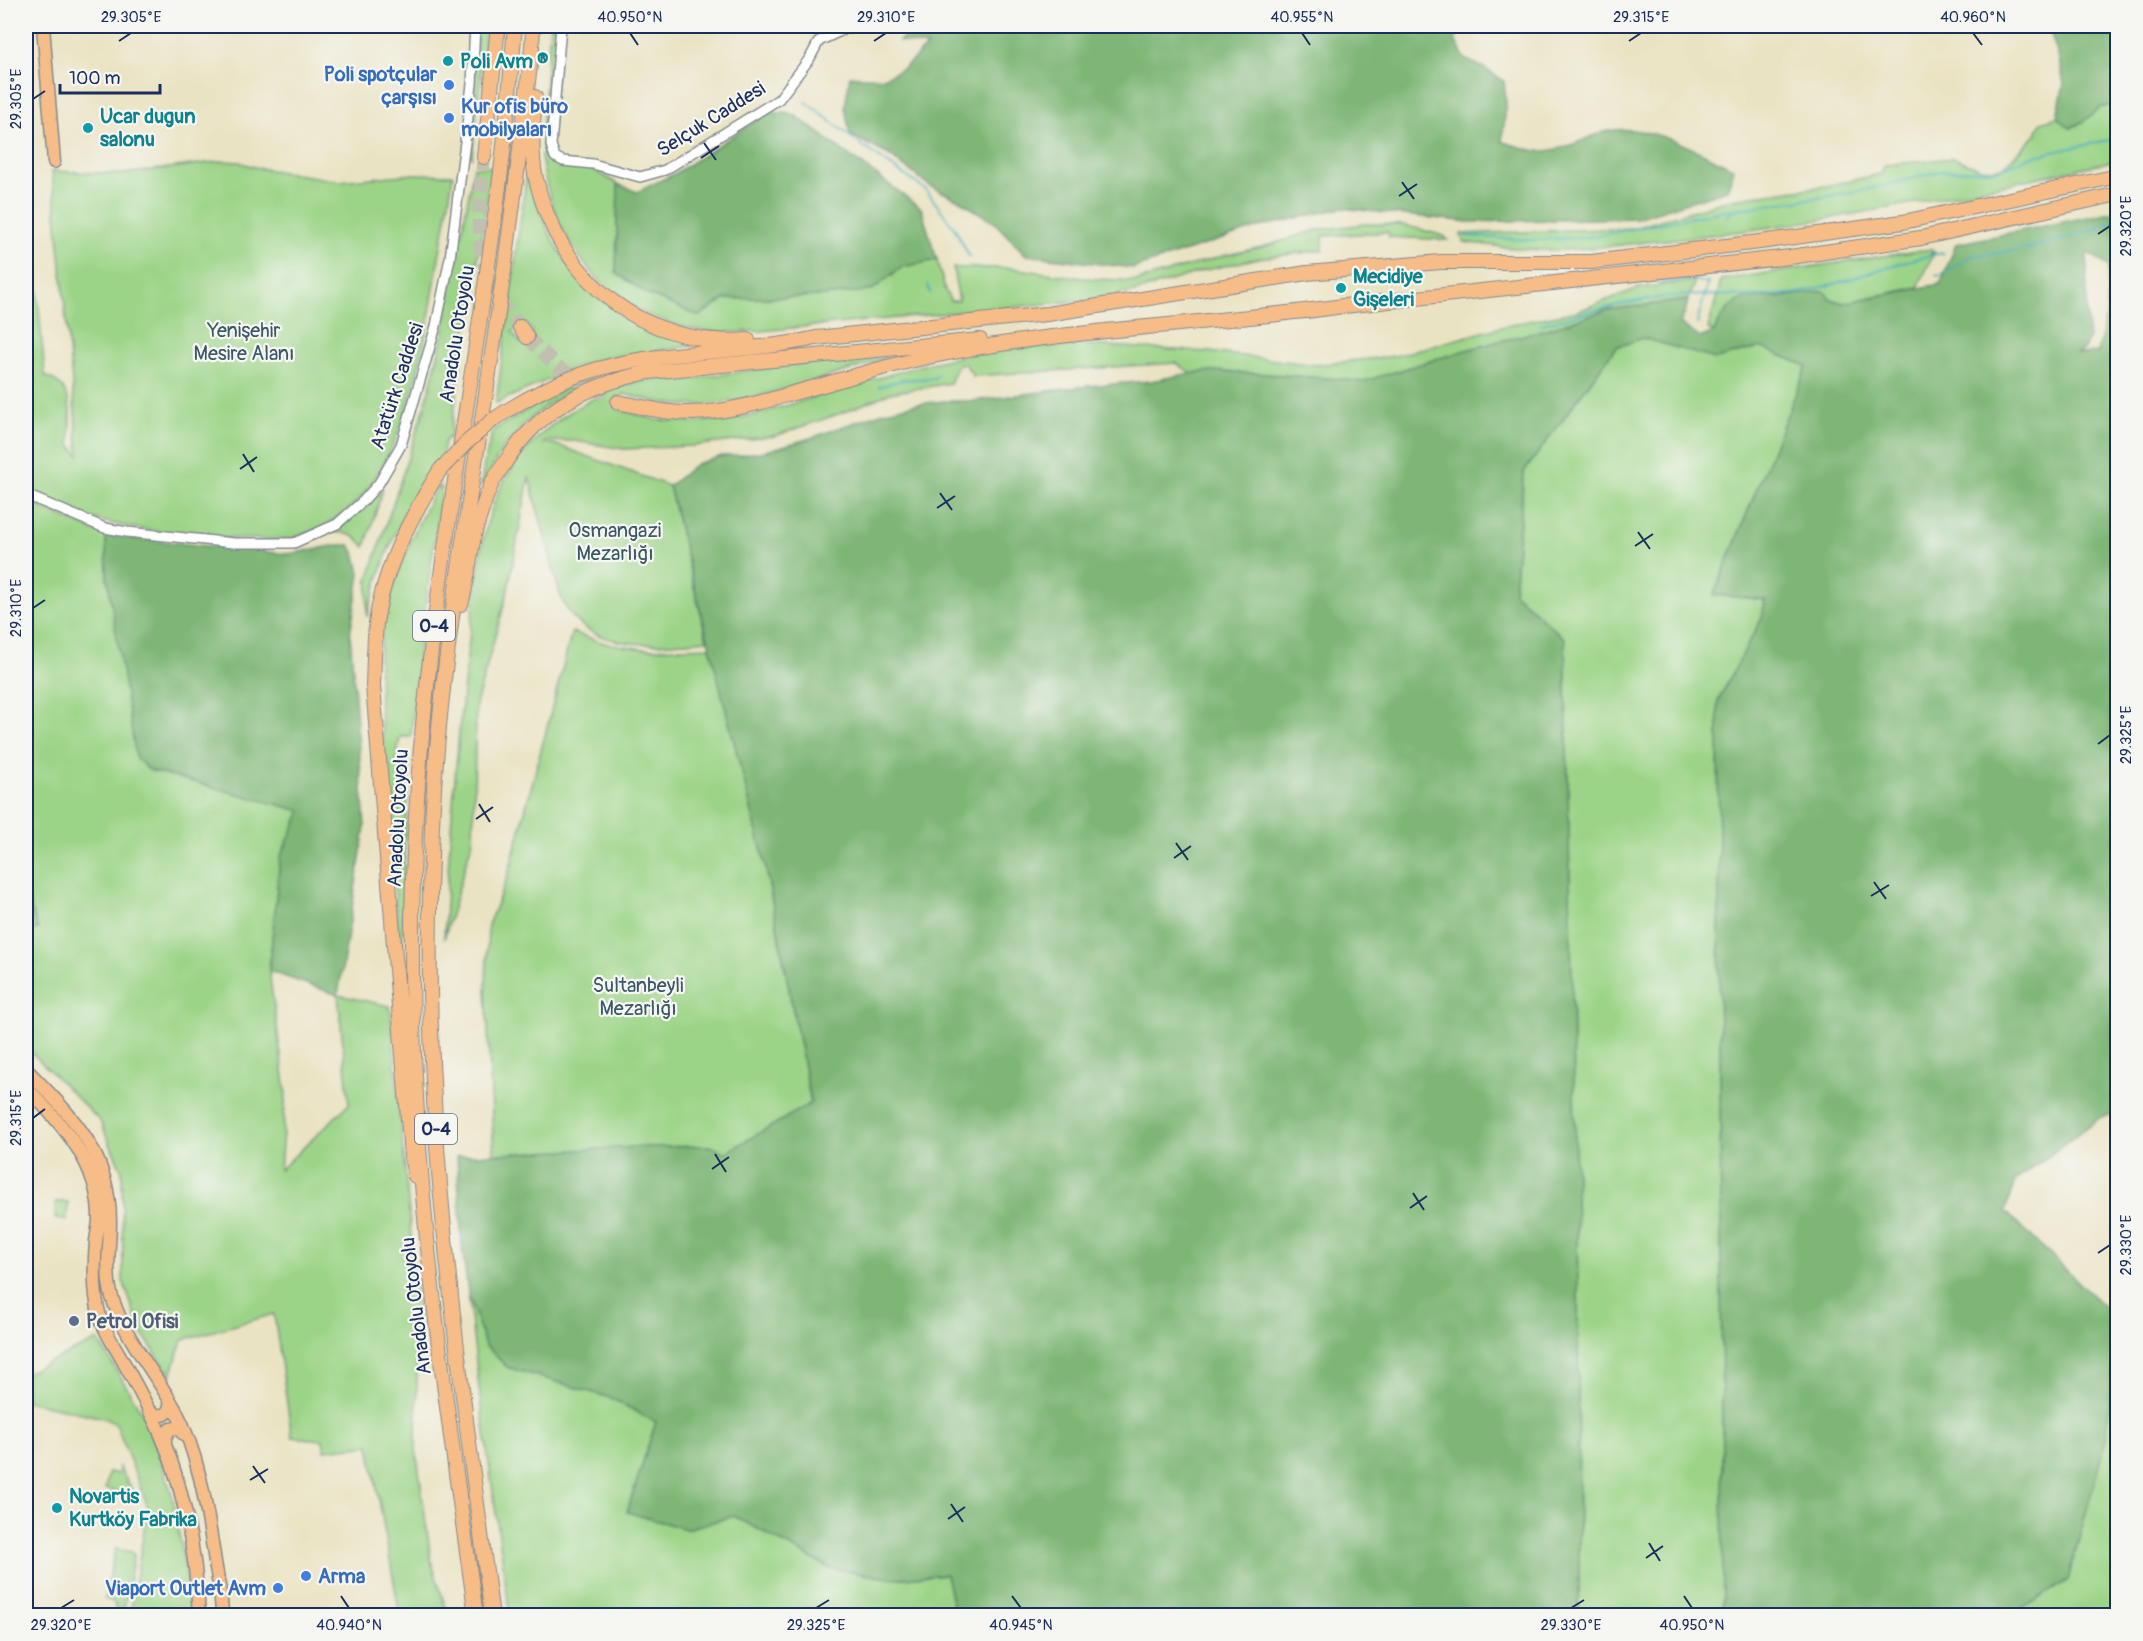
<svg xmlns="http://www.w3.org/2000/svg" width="2143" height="1641" font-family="Pangolin,sans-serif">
  <rect width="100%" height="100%" fill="#f6f6f2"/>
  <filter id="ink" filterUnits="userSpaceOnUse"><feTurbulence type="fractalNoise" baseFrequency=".0167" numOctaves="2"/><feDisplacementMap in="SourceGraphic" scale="12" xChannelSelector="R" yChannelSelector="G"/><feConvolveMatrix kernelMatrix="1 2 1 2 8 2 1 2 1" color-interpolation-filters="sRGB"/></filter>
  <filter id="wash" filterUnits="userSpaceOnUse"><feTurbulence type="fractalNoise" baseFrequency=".008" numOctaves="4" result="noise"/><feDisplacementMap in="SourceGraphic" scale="24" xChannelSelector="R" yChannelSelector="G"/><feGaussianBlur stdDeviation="1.35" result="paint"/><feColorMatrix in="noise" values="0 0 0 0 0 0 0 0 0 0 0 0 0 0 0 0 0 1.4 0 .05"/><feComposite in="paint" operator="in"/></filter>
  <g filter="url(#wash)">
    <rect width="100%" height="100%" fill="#eae3c3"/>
    <path fill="#9cd487" stroke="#5c8272" stroke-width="1.5" fill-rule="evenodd" d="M478 26H486L472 157 467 155Z
      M550 26H560L549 156 556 163 590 168 618 184 616 273 649 295 699 316 725 299 823 296 872 290 902 267 937 260 945 290 951 301H959L953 268H1010L1082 278 1136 281 1223 256 1270 245 1316 230 1366 224 1404 225 1444 236 1448 240 1389 237 1388 232 1323 236V250L1259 258 1202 271 1135 292 1086 300 761 331C737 332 712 334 688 328 602 309 553 240 541 156L543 155V121Z
      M2117 105V160C1974 192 1830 223 1684 238 1644 242 1603 248 1562 250 1529 251 1496 246 1463 242L1461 234 1634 228 1732 199 1826 186 1881 174 1885 165 1953 158 1980 168 1995 169 2004 166 2035 136 2041 122 2057 117 2071 128 2084 121 2101 107Z
      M26 161 45 376C49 378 55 380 58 383 74 395 70 428 70 445L79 455 52 171 124 174 222 161 239 162 258 168 340 181 414 174 453 175C449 206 442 237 437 269 426 340 409 443 360 498 346 514 323 528 303 535 284 542 265 539 245 539 193 537 138 532 88 517 67 510 47 498 26 490Z
      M474 167H492L450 437 445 441 442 457 425 481 424 480C395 528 381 563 367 617L368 580 426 403 442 339Z
      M527 171H530C537 211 552 245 577 277L691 342 692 346 610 357 579 366 496 403ZM526 323 533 332 520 342 512 332Z
      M1932 249 1931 254 1935 251 1918 287 1843 303 1831 299C1807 298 1750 289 1732 305 1724 312 1719 322 1714 332L1708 329 1721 280Z
      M1695 281 1688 300 1607 310 1547 329 1466 350 1362 382 1285 375 1214 371 1191 373 1176 363 973 376 965 364H958L950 383 890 393 844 412 775 436 692 446 624 449 575 441H548L544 443 554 444 669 486 707 640C656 645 581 655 560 594L529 477 507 594 476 704 473 839 444 939C450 831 458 724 472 617 478 574 481 525 502 485 527 439 565 409 613 390V388L642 381 694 375 695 378 789 365 889 357 878 362C821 377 744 407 686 405 664 404 644 399 623 394L617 409 657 420 689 422 721 420 758 414 922 365 995 349 1090 345 1209 352 1316 365 1395 356 1509 325 1578 311 1639 288Z
      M1643 338 1716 359 1760 347 1807 366 1714 594 1765 599 1762 618 1718 701 1723 1615H1579L1578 1287 1565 639 1514 593 1524 472 1616 347Z
      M599 376C564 392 528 414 505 446 496 459 489 473 481 487L484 464 493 430 560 391Z
      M440 481 438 488 442 487 420 642 411 737H400L396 760 409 763 403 895 402 985 380 708 379 659 383 618H385C397 568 415 526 440 481Z
      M383 489 365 547C356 535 348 533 333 532L358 514Z
      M26 501 106 536 107 576 149 770 302 811 280 858 269 971 286 1092 280 1170 349 1104 338 995 390 1006 418 1311 416 1449 431 1560 448 1615H400L369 1445 325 1450 323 1440 292 1437 274 1314 182 1340 171 1376 141 1332 123 1281 122 1171 100 1121 26 1047V931L38 929 26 893Z
      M572 632 604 643 644 649 717 647 765 864 811 1104 725 1153 638 1147 494 1155 486 990 488 925 508 876Z
      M55 1202H68L67 1219H55Z
      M468 1293 485 1345 507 1367 611 1398 656 1422 627 1512 686 1529 734 1516 829 1568 895 1579 946 1574 955 1615H510L481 1405Z
      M2117 1319V1615L2016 1616 2106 1439Z
      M98 1340 149 1424 173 1498 193 1615H130L148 1507 116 1424 104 1418 26 1401V1373Z
      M119 1467 133 1492 127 1495 105 1489 109 1472 119 1474Z
      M115 1549 132 1552 134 1555 123 1614 116 1613 114 1602 105 1599Z"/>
    <path fill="#7db674" stroke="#4c7269" stroke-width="1.5" fill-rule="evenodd" d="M917 26H1467L1459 32 1455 40 1465 59 1482 67 1504 81 1506 105 1502 142C1515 144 1529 152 1542 151 1565 150 1584 139 1604 132 1644 120 1700 152 1734 169L1727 190 1637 218 1469 222 1341 208 1259 227 1134 268 1026 255 994 222 959 200 930 186 889 155 850 135 845 107 850 76 883 78 904 68 927 46 899 41Z
      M2048 26H2117V105L2101 107 2084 121 2070 128 2057 117 2064 84 2058 55Z
      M769 112 793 114 921 208 937 260 902 267 872 290 823 296 725 299 699 316 649 295 616 273 618 184 637 192 676 173Z
      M2117 211V1113L2101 1117 2015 1181 2005 1211 2117 1319 2106 1439 2068 1580 2017 1612 2016 1615H1723L1718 701 1762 618 1765 600 1714 595 1807 366 1760 347 1716 359 1643 338 1616 347 1524 472 1514 593 1565 639 1578 1287 1579 1615H955L946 1574 895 1579 829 1568 734 1516 686 1529 627 1512 656 1422 611 1398 507 1367 485 1345 468 1292 462 1247 457 1156 638 1147 711 1146 725 1153 811 1103 765 864 669 486 696 464 722 456 740 455 766 451 814 437 886 411 917 404 944 401H973L1087 386 1151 381 1191 373 1214 371 1344 379 1362 382 1466 350 1547 329 1607 310 1688 300 1685 313 1680 323 1700 338 1714 332 1722 316 1734 303 1747 297H1782L1824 291 1831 299 1843 303 1940 284 1956 244ZM2087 252 2108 266 2106 315 2098 353 2076 354 2083 350 2089 338 2087 318Z
      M106 536 288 554 338 545H350L356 556 360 574 350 634 365 827 338 995 269 971 280 858 301 811 149 770 136 758 107 576Z
      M26 893 38 929 26 931Z"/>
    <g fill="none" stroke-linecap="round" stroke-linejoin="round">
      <path stroke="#40adbe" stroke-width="2" d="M806 102 864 147 926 190 955 229 969 256
        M1726 217 1732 210
        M1465 236 1531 240 1590 237 1724 211 1817 198 1865 190 1942 171 1997 170 2030 157 2118 138
        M2023 250 2085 233 2118 219
        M1936 274 1940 275 1972 256 2019 250
        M1660 283 1693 279 1707 284
        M928 285 930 293
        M1697 324 1708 282
        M1539 325C1584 313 1629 300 1676 296 1714 293 1753 299 1790 294 1843 286 1892 261 1944 253
        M879 387 901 380 934 378 937 375"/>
    </g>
  </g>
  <g filter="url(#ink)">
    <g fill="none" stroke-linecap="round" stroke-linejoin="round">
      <path stroke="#c1bfaf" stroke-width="14" stroke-dasharray="14 7" stroke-linecap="butt" d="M484 157C480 197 473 241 490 280 497 297 509 312 520 327
        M527 337 560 369 618 402"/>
      <g stroke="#828990" stroke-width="12">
        <path id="minor" d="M561 26 551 145 555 157 563 161 593 164 640 177 665 170 779 99 810 58 819 41 845 29 857 26
          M26 495 105 528 127 532 234 543H294L337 524 364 500 379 483 401 445 436 326 450 258 465 142 472 84 475 26"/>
      </g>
      <g stroke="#828990" stroke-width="15">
        <path id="major" d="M43 26 54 162
          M26 1069C71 1116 110 1151 110 1222 110 1248 104 1278 114 1303 128 1342 155 1373 175 1409 200 1456 207 1510 215 1562 218 1580 222 1597 222 1616
          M26 1087C62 1125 99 1162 99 1218 99 1225 97 1233 96 1241 94 1265 93 1293 100 1317 104 1330 112 1342 119 1354 131 1376 144 1399 155 1422 183 1480 196 1551 199 1616
          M149 1410C155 1415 161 1418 168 1412L171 1402
          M165 1444V1437L170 1429 177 1428 186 1436"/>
      </g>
      <g stroke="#828990" stroke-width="16">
        <path id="highway" d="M535 97C533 125 530 152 536 179 559 280 643 348 748 340
          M484 157 498 26
          M520 327 527 337
          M618 402C642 407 665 413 690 413 727 413 762 402 797 392 842 380 887 365 933 356 1069 328 1208 325 1344 306L1790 257 1921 238 2118 194
          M493 420C521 401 550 385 582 374 656 348 740 355 816 338L1047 314 1307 273 1441 262H1591L1760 242 1903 222 2118 176
          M461 604C469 579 469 553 476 528 481 514 485 498 491 485 495 477 501 469 506 461 540 408 588 385 649 372L980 340
          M415 1176 411 1155 373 685C374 665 374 644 376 624 383 568 411 517 440 470
          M476 1616C452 1443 425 1270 416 1096 411 1003 410 909 416 815 428 606 471 401 498 194 506 138 510 82 515 26
          M492 1616C470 1451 446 1285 435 1119 429 1022 428 923 432 826 438 681 464 536 486 393 504 278 519 163 532 47L533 26"/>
      </g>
      <use href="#minor" stroke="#fff" stroke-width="9"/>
      <use href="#major" stroke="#f7bd88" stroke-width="12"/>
      <use href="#highway" stroke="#f7bd88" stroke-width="14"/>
      <g stroke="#828990" stroke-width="16" stroke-linecap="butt">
        <path id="highway-bridge" d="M440 470 466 443 493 420"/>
      </g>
      <use href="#highway-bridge" stroke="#f7bd88" stroke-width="14"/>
    </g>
  </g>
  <path fill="none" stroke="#1b2f5e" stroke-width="2" d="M630 33 638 45M1302 33 1310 45M1973 33 1982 45M119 41 131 33M874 41 886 33M1629 41 1641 33M33 99 45 91M704 143 716 160M701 158 719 146M1402 182 1414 199M1399 196 1417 184M2098 234 2110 226M243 454 254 472M240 469 257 457M940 493 952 510M937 508 955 496M1638 532 1650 549M1635 546 1653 534M33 608 45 600M2098 744 2110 735M479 804 490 822M476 819 493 807M1176 843 1188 860M1174 858 1191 846M1874 882 1886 899M1871 896 1889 885M33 1118 45 1109M715 1154 726 1172M712 1169 729 1157M1413 1193 1424 1210M1410 1208 1427 1196M2098 1253 2110 1245M253 1466 265 1483M250 1480 268 1469M951 1504 963 1522M948 1519 965 1507M1649 1543 1660 1561M1646 1558 1663 1546M341 1596 349 1608M1012 1596 1021 1608M1684 1596 1692 1608M61 1608 74 1600M816 1608 829 1600M1571 1608 1584 1600"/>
  <g fill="#0f9aa8" stroke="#f6f6f2" stroke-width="2">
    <circle cx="448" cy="61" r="6"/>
    <circle cx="88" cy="128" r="6"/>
    <circle cx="1341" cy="288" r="6"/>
    <circle cx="57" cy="1508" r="6"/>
  </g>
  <g fill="#3f7fe0" stroke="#f6f6f2" stroke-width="2">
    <circle cx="449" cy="85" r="6"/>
    <circle cx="449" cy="118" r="6"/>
    <circle cx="306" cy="1576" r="6"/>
    <circle cx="278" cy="1588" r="6"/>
  </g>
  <circle fill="#5c6f8a" stroke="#f6f6f2" stroke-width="2" cx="74" cy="1321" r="6"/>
  <g text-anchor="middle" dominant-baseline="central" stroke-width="4.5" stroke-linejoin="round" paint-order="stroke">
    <g fill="#f6f6f2" stroke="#5d6b8a" stroke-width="1.5">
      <rect x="413" y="611" width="42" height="30" rx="4.5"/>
      <rect x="415" y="1114" width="42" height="30" rx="4.5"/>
    </g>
    <g font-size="18" font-weight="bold" fill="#1b2f5e">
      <text x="434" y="626">O-4</text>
      <text x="436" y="1129">O-4</text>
    </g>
    <g font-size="20" font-weight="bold" fill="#0d838f" stroke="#f6f6f2" text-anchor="start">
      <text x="460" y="61">Poli Avm ®</text>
      <text x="100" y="116">Ucar dugun<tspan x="100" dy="23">salonu</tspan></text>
      <text x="1353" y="276">Mecidiye<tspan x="1353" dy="23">Gişeleri</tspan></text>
      <text x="69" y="1496">Novartis<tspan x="69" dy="23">Kurtköy Fabrika</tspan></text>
    </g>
    <g font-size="20" font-weight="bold" fill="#366cbe" stroke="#f6f6f2" text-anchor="end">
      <text x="437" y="74">Poli spotçular<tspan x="437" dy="23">çarşısı</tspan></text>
      <text x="461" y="106" text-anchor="start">Kur ofis büro<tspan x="461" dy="23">mobilyaları</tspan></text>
      <text x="318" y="1576" text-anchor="start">Arma</text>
      <text x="266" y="1588">Viaport Outlet Avm</text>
    </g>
    <g font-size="20" fill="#1b2f5e" stroke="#f6f6f2">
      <text transform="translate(711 119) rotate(-32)">Selçuk Caddesi</text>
      <text transform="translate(457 334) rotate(-81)">Anadolu Otoyolu</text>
      <text transform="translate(397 386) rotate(-72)">Atatürk Caddesi</text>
      <text transform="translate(398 818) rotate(-87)">Anadolu Otoyolu</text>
      <text transform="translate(416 1306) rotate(-97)">Anadolu Otoyolu</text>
    </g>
    <g font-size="20" fill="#3b5868" stroke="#f6f6f2">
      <text x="244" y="330">Yenişehir<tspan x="244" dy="23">Mesire Alanı</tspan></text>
      <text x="615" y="530">Osmangazi<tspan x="615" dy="23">Mezarlığı</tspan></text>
      <text x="638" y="985">Sultanbeyli<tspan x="638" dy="23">Mezarlığı</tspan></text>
    </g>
    <g font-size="20" font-weight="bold" fill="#4e5e75" stroke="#f6f6f2" text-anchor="start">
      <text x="86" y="1321">Petrol Ofisi</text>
    </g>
  </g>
  <rect width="2143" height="1641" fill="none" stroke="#f6f6f2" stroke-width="66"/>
  <path d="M60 84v9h100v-9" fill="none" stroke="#1b2f5e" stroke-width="3"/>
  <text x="69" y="84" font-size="18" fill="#1b2f5e" stroke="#f6f6f2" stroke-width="4.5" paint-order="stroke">100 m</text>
  <rect x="33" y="33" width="2077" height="1575" fill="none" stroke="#1b2f5e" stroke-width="2"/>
  <g font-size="15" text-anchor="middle" fill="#1b2f5e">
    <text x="131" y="22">29.305°E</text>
    <text x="630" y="22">40.950°N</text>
    <text x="886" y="22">29.310°E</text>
    <text x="1302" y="22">40.955°N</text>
    <text x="1641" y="22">29.315°E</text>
    <text x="1973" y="22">40.960°N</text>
    <text transform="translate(16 99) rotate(-90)" y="5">29.305°E</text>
    <text transform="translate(2126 226) rotate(-90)" y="5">29.320°E</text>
    <text transform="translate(16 608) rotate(-90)" y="5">29.310°E</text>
    <text transform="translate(2126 735) rotate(-90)" y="5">29.325°E</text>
    <text transform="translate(16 1118) rotate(-90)" y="5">29.315°E</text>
    <text transform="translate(2126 1245) rotate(-90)" y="5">29.330°E</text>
    <text x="61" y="1630">29.320°E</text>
    <text x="349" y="1630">40.940°N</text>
    <text x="816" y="1630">29.325°E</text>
    <text x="1021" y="1630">40.945°N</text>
    <text x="1571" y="1630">29.330°E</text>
    <text x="1692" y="1630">40.950°N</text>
  </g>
</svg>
